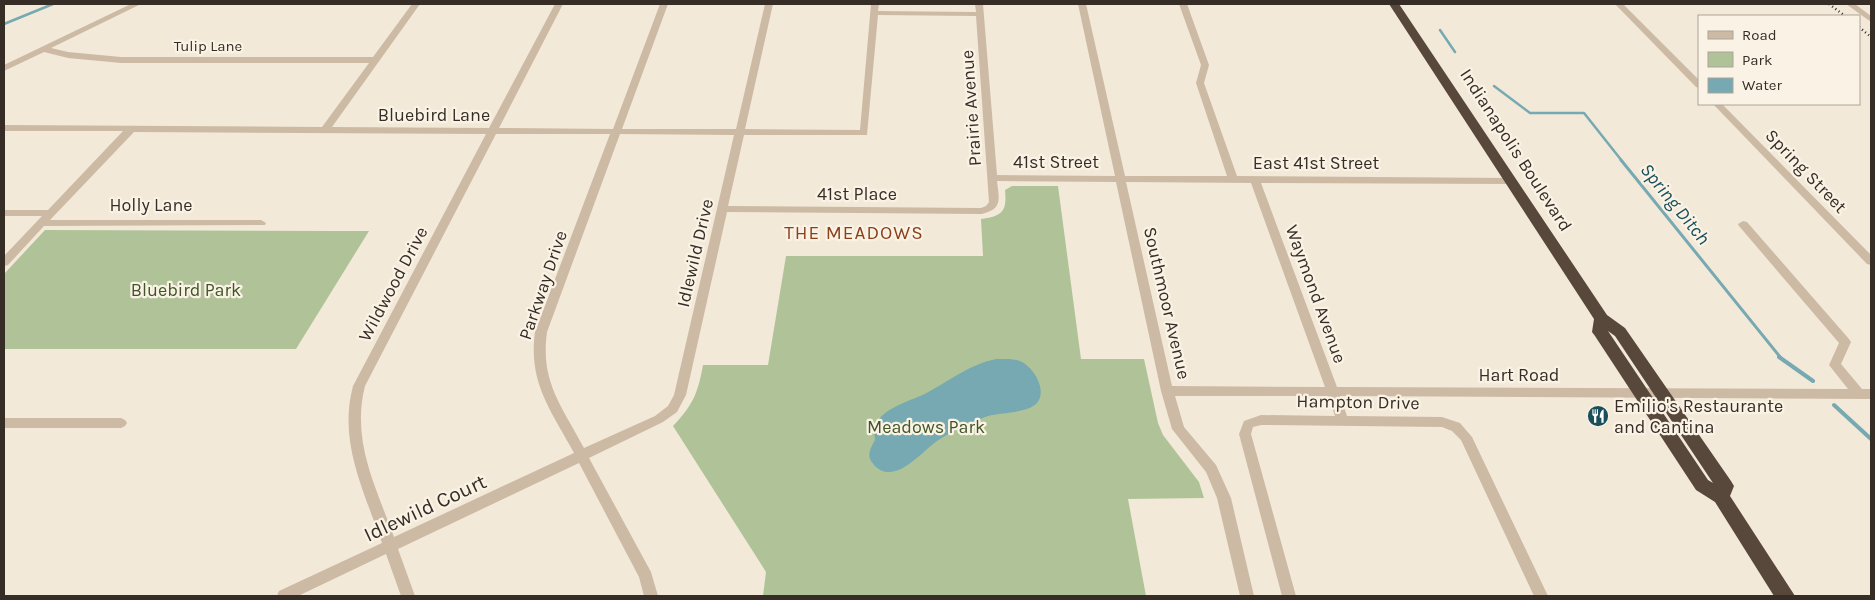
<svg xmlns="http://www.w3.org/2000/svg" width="1875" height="600" font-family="Karla,sans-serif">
  <rect width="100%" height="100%" fill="#f3e9d8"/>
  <path fill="#b0c398" d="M1012 186H1058L1081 359H1144L1158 423 1163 435 1199 482 1204 498 1128 499 1146 596H763L766 572 673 426C693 405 698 393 703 365H768L786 256H983L981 219C1003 216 1007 211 1005 190Z
    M45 230 333 231H369L296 349H4V274Z"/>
  <path fill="#76a9b2" d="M996 359C1004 359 1015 358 1022 362 1035 369 1048 392 1036 404 1028 412 1003 413 992 415 984 417 975 421 967 424 957 429 946 435 937 441 921 452 891 491 871 461 867 454 871 447 875 440 874 433 874 425 879 419 892 404 915 400 930 391 954 378 969 365 996 359Z"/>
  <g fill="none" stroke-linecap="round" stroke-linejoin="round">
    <path stroke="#76a9b2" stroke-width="2.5" d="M4 24 53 4
      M1440 30 1455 52
      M1494 86 1530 113H1584L1622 161"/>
    <path stroke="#76a9b2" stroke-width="3" d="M1621 160 1781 358"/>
    <path stroke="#76a9b2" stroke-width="4" d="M1779 357 1813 381
      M1834 405 1871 439"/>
    <path fill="#ccbaa4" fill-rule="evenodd" d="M131 4H141L51 48 68 52 121 57H373L412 4H420L332 127 489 128 555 4H563L499 128 613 129 660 4H668L622 129H736L765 4H773L745 129 860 130 871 4H879L878 11 976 12 975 4H983L997 175 1115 176 1078 4H1086L1125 176H1227L1196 83 1201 65 1179 4H1187L1209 65 1204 83 1237 176 1511 178 1516 181 1511 184 1261 183 1337 387 1848 389 1829 365 1839 343 1739 226 1738 224 1743 221 1747 222 1849 339 1851 342 1841 364 1862 389H1871V399L1340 396 1347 416 1442 417 1460 423 1472 437 1548 596H1534L1461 440 1452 431 1442 427 1261 425 1253 427 1251 434 1296 596H1282L1239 434 1244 421 1261 415 1335 416 1328 396H1175L1184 427 1216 465 1231 498 1254 596H1240L1217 498 1206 472 1172 429 1161 391 1116 182 997 181C999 199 1003 209 982 214L727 212 686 395 677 412 663 422 589 458 651 572 658 596H644L639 577 579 463 398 549 415 596H401L386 554 298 596H277L279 591 382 543C364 491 338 442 353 386L486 134 134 132 50 220H261L266 223 265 225 44 226 8 265 4 266V256L42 216H4V210H48L123 131H4V125L322 127 369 63H121L68 58 44 52 4 71V65ZM878 15 976 16 989 202 986 206 981 208 728 206 744 135H867ZM496 134H610L535 332C528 383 551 410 574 453L394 537C376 487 351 441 365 386ZM620 134 734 135 674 395 668 406 655 416 584 448C562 406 540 382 547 332ZM1126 182 1251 183 1325 387 1172 386Z
      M1615 4H1623L1699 80V88L1696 87Z
      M1846 4H1855L1871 16V22Z
      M1713 104H1722L1871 255V265L1867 264Z
      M4 418H121L125 420 127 423 125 426 121 428H4Z"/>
    <path fill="#58483c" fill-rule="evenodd" d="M1389 4H1399L1607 315 1625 328 1731 481 1734 486 1730 496 1795 596H1774L1715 502 1696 490 1595 336 1592 332 1594 319ZM1608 331 1615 336 1713 483 1708 480Z"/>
    <path stroke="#362d26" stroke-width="2.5" stroke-dasharray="1 3" stroke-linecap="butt" d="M1829 4 1845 16
      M1859 27 1871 37"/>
  </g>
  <defs>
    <g id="restaurant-disc" transform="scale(1.125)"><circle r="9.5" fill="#194f5a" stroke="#faf3e5"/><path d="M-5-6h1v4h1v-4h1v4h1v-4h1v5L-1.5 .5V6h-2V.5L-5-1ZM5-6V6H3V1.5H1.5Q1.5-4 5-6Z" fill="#fff"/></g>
  </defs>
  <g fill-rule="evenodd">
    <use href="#restaurant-disc" x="1598" y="416"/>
  </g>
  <g text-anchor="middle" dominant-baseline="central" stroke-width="4.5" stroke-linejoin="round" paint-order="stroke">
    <g font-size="15" fill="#362d26" stroke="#faf3e5">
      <text x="208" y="46">Tulip Lane</text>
    </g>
    <g font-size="18" fill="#362d26" stroke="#faf3e5">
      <text transform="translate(971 108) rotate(-94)">Prairie Avenue</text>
      <text x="434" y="115">Bluebird Lane</text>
      <text transform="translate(1516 150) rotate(57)">Indianapolis Boulevard</text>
      <text x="1056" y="162">41st Street</text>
      <text x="1316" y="163">East 41st Street</text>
      <text transform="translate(1806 171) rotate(46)">Spring Street</text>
      <text x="857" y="194">41st Place</text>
      <text x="151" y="205">Holly Lane</text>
      <text transform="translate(695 253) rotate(-77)">Idlewild Drive</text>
      <text transform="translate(393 284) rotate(-62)">Wildwood Drive</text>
      <text transform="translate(543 285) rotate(-71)">Parkway Drive</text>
      <text transform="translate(1316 294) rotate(70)">Waymond Avenue</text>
      <text transform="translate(1167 303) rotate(77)">Southmoor Avenue</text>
      <text x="1519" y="375">Hart Road</text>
      <text transform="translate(1358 402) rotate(1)">Hampton Drive</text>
    </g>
    <g font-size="18" fill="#415628" stroke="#faf3e5">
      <text x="186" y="290">Bluebird Park</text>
      <text x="926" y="427">Meadows Park</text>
    </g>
    <g font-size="18" fill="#362d26" stroke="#faf3e5" text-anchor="start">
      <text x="1614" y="406">Emilio's Restaurante<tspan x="1614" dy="21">and Cantina</tspan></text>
    </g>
    <g font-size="19" font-style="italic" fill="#194f5a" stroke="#faf3e5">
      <text transform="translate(1675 204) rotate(51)">Spring Ditch</text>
    </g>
    <g font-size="19" letter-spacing="1" fill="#8a401a" stroke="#faf3e5">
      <text x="854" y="233">THE MEADOWS</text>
    </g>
    <g font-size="21" fill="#362d26" stroke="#faf3e5">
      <text transform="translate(425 508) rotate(-25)">Idlewild Court</text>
    </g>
  </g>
  <rect width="1875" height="600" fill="none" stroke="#362d26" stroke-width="10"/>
  <rect x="1698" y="15" width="162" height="90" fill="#faf3e5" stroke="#aca499"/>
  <rect x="1708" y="31" width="25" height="8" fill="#ccbaa4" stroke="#aca499"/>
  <text x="1742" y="40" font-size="15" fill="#362d26">Road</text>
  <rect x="1708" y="52" width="25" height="15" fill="#b0c398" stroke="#aca499"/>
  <text x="1742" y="65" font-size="15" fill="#362d26">Park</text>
  <rect x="1708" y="78" width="25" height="15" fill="#76a9b2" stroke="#aca499"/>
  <text x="1742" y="90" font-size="15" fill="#362d26">Water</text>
</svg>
